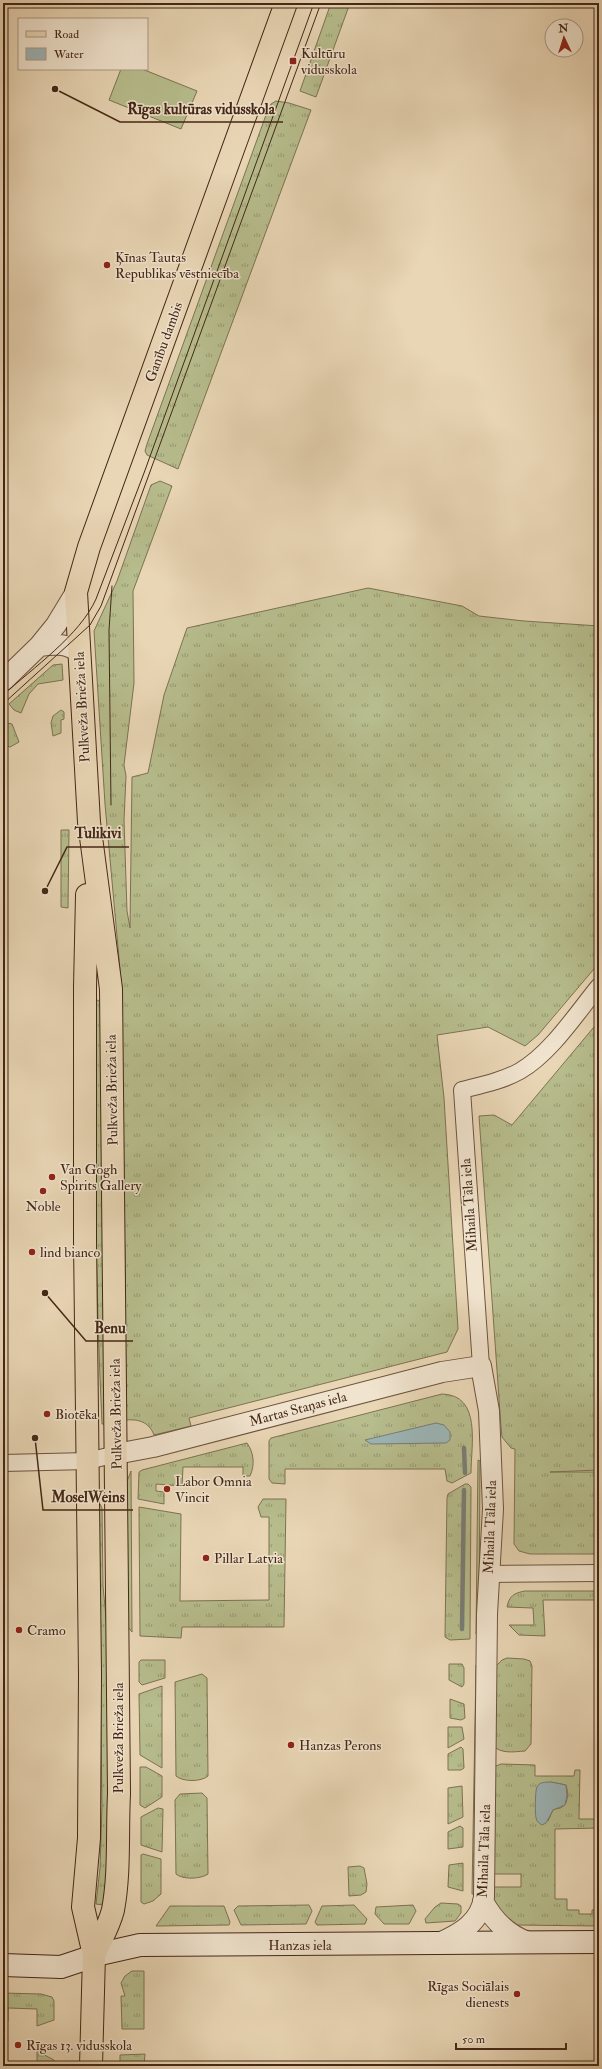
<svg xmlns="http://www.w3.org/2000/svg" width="602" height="2069" font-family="'IM FELL Double Pica',serif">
  <defs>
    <pattern id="grass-tufts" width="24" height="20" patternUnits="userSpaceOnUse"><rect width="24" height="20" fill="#b7bd8d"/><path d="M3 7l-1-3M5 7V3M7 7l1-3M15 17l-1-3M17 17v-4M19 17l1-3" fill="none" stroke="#969a72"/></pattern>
  </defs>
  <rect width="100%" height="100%" fill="#e9d6b5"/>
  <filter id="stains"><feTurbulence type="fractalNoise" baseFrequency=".005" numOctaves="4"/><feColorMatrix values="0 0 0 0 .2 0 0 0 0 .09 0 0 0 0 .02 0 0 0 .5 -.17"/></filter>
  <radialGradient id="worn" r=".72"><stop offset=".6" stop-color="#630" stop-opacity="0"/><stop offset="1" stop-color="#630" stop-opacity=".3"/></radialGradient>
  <path fill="url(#grass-tufts)" stroke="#7e7252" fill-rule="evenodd" d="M331 3H350L316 97 300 91Z
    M276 101 289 103 311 110 178 469 147 455 145 451 147 444 266 115 271 104Z
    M160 481 172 486 133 591 134 683 124 765 126 776 124 820 127 911 130 928 132 777 148 773 164 695 187 628 368 588 462 606 479 616 524 621 599 626V963L538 1035 525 1046 488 1027 437 1035 444 1098 458 1329 447 1352 189 1418 191 1426 154 1435C149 1422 139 1419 126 1420L125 1252 121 1150 122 991 105 804 94 631 117 581 151 485Z
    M62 664 63 680 38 684 29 694 21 713 14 710 9 704 53 665Z
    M61 710 64 712V719L61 720V733L53 736 51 723 53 716Z
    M3 722 12 724 19 742 10 747 3 745Z
    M61 830H69L68 908 61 907Z
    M95 999 101 1002 107 1424H102C95 1282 95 1141 95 999Z
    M599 1021V1470L550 1472H599V1554H530L519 1551 514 1544 515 1449 511 1448 502 1437 501 1427 479 1116 494 1115 512 1125Z
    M442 1394C482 1395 471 1445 471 1473L452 1483 447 1481 445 1469H285V1484L272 1483 269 1479V1441L271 1438Z
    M247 1443C254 1453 255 1465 250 1476H243V1467H183L182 1486 156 1484V1491L164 1492V1504L138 1499 139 1472 142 1470Z
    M478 1460 480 1461 479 1626 476 1634Z
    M131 1471 132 1632 128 1627 126 1484Z
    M465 1484H468L471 1487 470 1639 450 1640 445 1637 447 1498 448 1494Z
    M263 1499H286L284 1627H182L181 1638 140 1636 139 1507 181 1514 180 1601 269 1600V1517H261L258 1507Z
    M98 1504H100L102 1508 103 1586 107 1628 110 1847 103 1905 96 1904 100 1868 102 1807Z
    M525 1591H599V1600H543L545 1636 519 1635 509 1625H534L533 1608 507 1607C509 1596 514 1593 525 1591Z
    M507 1658 524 1659 530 1661 532 1666 531 1744 525 1751C512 1752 501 1754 492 1745L495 1667 502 1660Z
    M141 1660H165V1678L142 1685 139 1682V1662Z
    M449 1664H462L464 1668V1684L462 1687 449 1680Z
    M476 1665 478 1669 475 1894H472Z
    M202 1674 207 1678 208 1776C201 1782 183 1782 176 1776L175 1682Z
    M162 1686V1768L140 1755 139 1694Z
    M450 1699 464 1704 465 1718 461 1720 450 1718Z
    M448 1727H462L464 1739 448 1748Z
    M461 1747 463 1749 464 1768 461 1770H448V1754Z
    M501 1764 535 1765V1776H574L575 1770H580L579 1819H599V1828L555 1829V1899H567V1910H579V1914H592V1910L599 1909V1926L516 1925 495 1908 490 1887H521V1874H490L492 1773 496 1766ZM551 1782 566 1785C568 1791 569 1803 562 1807 560 1809 556 1808 553 1810L548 1821 536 1808V1803Z
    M140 1767H146L162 1776V1797L145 1808 140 1805Z
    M462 1786 463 1817 448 1824V1788Z
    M202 1793 207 1798 208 1874C201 1879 183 1880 176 1874L175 1800 180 1794Z
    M158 1808 163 1809 162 1852 141 1845V1817Z
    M460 1826 463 1828V1847L448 1849V1832Z
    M143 1854 161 1859V1894L153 1901 144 1904 141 1902V1855Z
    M463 1863V1891L448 1887 449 1865Z
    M360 1866 364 1868 367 1884 366 1892 361 1895 349 1896 348 1867Z
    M441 1903 458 1904 461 1906V1913L455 1921 426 1923 425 1919 435 1907Z
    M309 1905 312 1911 306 1924 241 1925 234 1910 238 1906Z
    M354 1905 367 1919 365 1924 317 1925 315 1922 322 1906Z
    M413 1905 416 1911 409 1924H384L375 1914 376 1907Z
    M170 1906H224L230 1922 229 1925 156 1926Z
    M132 1971H144V2029H122L121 1996H125L121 1983 125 1976Z
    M3 1993 41 1994 52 1997 54 2001V2020L37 2026V2009L8 2008V2021H3Z
    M37 2051 54 2060V2066H37Z
    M145 2054 144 2066H120V2055Z"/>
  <path fill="#b7bd8d" stroke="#7e7252" d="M121 69H142L197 91 181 129 109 100Z"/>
  <path fill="#9cb6b8" stroke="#797d77" d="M436 1423 444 1425 450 1432V1440L446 1443 371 1444 365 1440Z
    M551 1782 566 1785 567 1795 565 1805 553 1810 546 1823 542 1825C539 1823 537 1822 536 1818 535 1814 535 1790 537 1787 539 1782 546 1782 551 1782Z"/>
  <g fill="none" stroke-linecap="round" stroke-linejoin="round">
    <path stroke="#797d77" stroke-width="4.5" d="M464 1448 465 1473
      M462 1629 464 1490"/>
    <g stroke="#6d533e" stroke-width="18">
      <path id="minor" d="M481 1366 462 1090C482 1085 502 1081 520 1071 551 1053 576 1014 599 986
        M3 1463 88 1461 116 1454
        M488 1574 599 1573"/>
    </g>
    <g stroke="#6d533e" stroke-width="22">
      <path id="tertiary" d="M39 646C54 644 66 643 79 652
        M3 681 39 646 56 625 76 592
        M116 1454 153 1447 442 1372 481 1366 489 1411 493 1509 487 1614 484 1897C481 1922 460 1934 439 1943
        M483 1901C493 1920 508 1935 528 1942"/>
    </g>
    <g stroke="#442716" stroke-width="24">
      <path id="secondary" d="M3 1965 61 1967 100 1954 140 1945 599 1942"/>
    </g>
    <g stroke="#442716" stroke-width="24">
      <path id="primary" d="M87 895 85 987V1240L90 1675 89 1838 83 1907 94 1955 91 2066
        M94 1955C100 1941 109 1926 113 1910 120 1873 117 1832 119 1794L111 989 89 822 76 592 89 547 286 3"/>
    </g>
    <use href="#minor" stroke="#f1e4cf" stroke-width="16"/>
    <use href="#tertiary" stroke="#f1e4cf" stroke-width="20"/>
    <use href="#secondary" stroke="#f1e4cf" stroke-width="22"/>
    <use href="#primary" stroke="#e9d6b5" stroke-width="22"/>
    <path stroke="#442716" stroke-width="1" d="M3 695C33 668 80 635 96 599L144 473 314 3
      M3 704 90 625 101 606 321 3
      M111 805 109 630 112 586"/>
  </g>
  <g fill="#8f2418" stroke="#f1e4cf" stroke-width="1.5">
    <rect x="289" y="57" width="8" height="8" rx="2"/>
    <circle cx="107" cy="265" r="4"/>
    <circle cx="52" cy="1177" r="4"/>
    <circle cx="43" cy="1191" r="4"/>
    <circle cx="32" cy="1252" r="4"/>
    <circle cx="47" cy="1414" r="4"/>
    <circle cx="167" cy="1489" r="4"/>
    <circle cx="206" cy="1558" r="4"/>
    <circle cx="19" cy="1630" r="4"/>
    <circle cx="291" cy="1745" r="4"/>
    <circle cx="517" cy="1994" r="4"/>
    <circle cx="18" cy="2045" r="4"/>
  </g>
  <g text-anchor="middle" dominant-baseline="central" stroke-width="3" stroke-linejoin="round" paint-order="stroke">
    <g font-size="14" fill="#442716" stroke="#f1e4cf" text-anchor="start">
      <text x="301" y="53">Kultūru<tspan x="301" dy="16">vidusskola</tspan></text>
      <text x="115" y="257">Ķīnas Tautas<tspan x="115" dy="16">Republikas vēstniecība</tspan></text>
      <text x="60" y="1169">Van Gogh<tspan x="60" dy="16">Spirits Gallery</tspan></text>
      <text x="43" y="1206" text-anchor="middle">Noble</text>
      <text x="40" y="1252">lind bianco</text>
      <text x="55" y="1414">Biotēka</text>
      <text x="175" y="1481">Labor Omnia<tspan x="175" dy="16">Vincit</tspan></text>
      <text x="214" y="1558">Pillar Latvia</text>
      <text x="27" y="1630">Cramo</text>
      <text x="299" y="1745">Hanzas Perons</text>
      <text x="509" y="1986" text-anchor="end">Rīgas Sociālais<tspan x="509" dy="16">dienests</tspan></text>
      <text x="26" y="2045">Rīgas 13. vidusskola</text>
    </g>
    <g font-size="14" fill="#442716" stroke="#f1e4cf">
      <text transform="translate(164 342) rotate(-70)">Ganību dambis</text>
      <text transform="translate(82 707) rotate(-93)">Pulkveža Brieža iela</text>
      <text transform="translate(112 1090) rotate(-91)">Pulkveža Brieža iela</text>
      <text transform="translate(469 1205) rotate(-94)">Mihaila Tāla iela</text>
      <text transform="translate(298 1409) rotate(-15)">Martas Staņas iela</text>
      <text transform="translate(116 1414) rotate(-91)">Pulkveža Brieža iela</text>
      <text transform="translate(490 1527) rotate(-88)">Mihaila Tāla iela</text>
      <text transform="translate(118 1738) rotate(-90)">Pulkveža Brieža iela</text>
      <text transform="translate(484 1851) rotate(-88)">Mihaila Tāla iela</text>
      <text x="300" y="1945">Hanzas iela</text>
    </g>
  </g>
  <path fill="none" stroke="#442716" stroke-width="1.5" d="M55 89L120 122H283M45 891L67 847H129M45 1293L86 1341H133M35 1438L43 1510H133"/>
  <g fill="#442716" stroke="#f1e4cf" stroke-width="1.5">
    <circle cx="55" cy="89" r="4"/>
    <circle cx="45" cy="891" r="4"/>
    <circle cx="45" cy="1293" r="4"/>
    <circle cx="35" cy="1438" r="4"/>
  </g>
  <g font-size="15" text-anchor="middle" font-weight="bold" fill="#442716" stroke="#f1e4cf" stroke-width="3" stroke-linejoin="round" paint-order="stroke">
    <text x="201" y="114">Rīgas kultūras vidusskola</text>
    <text x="98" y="838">Tulikivi</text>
    <text x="110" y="1333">Benu</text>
    <text x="88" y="1502">MoselWeins</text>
  </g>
  <rect width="602" height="2069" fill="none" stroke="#e9d6b5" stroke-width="16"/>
  <rect x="4" y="4" width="594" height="2061" fill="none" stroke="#442716" stroke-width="2"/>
  <rect x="8" y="8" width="586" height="2053" fill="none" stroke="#442716"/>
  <rect x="18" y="18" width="130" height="52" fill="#f1e4cf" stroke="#ac9885"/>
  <rect x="26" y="31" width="20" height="6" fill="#e9d6b5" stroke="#ac9885"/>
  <text x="54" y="38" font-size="12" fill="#442716">Road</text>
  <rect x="26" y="48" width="20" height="12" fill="#9cb6b8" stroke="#ac9885"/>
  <text x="54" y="58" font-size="12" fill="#442716">Water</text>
  <g transform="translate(564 38) rotate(356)"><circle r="19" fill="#f1e4cf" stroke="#ac9885"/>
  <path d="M0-3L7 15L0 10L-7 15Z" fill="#8f2418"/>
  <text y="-6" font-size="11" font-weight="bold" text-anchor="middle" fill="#442716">N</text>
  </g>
  <path d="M456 2043v6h110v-6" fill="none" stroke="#442716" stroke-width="2"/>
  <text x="462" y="2043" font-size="12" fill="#442716" stroke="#f1e4cf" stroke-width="3" paint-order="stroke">50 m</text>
  <rect width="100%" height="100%" filter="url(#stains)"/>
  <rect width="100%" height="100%" fill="url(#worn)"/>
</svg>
